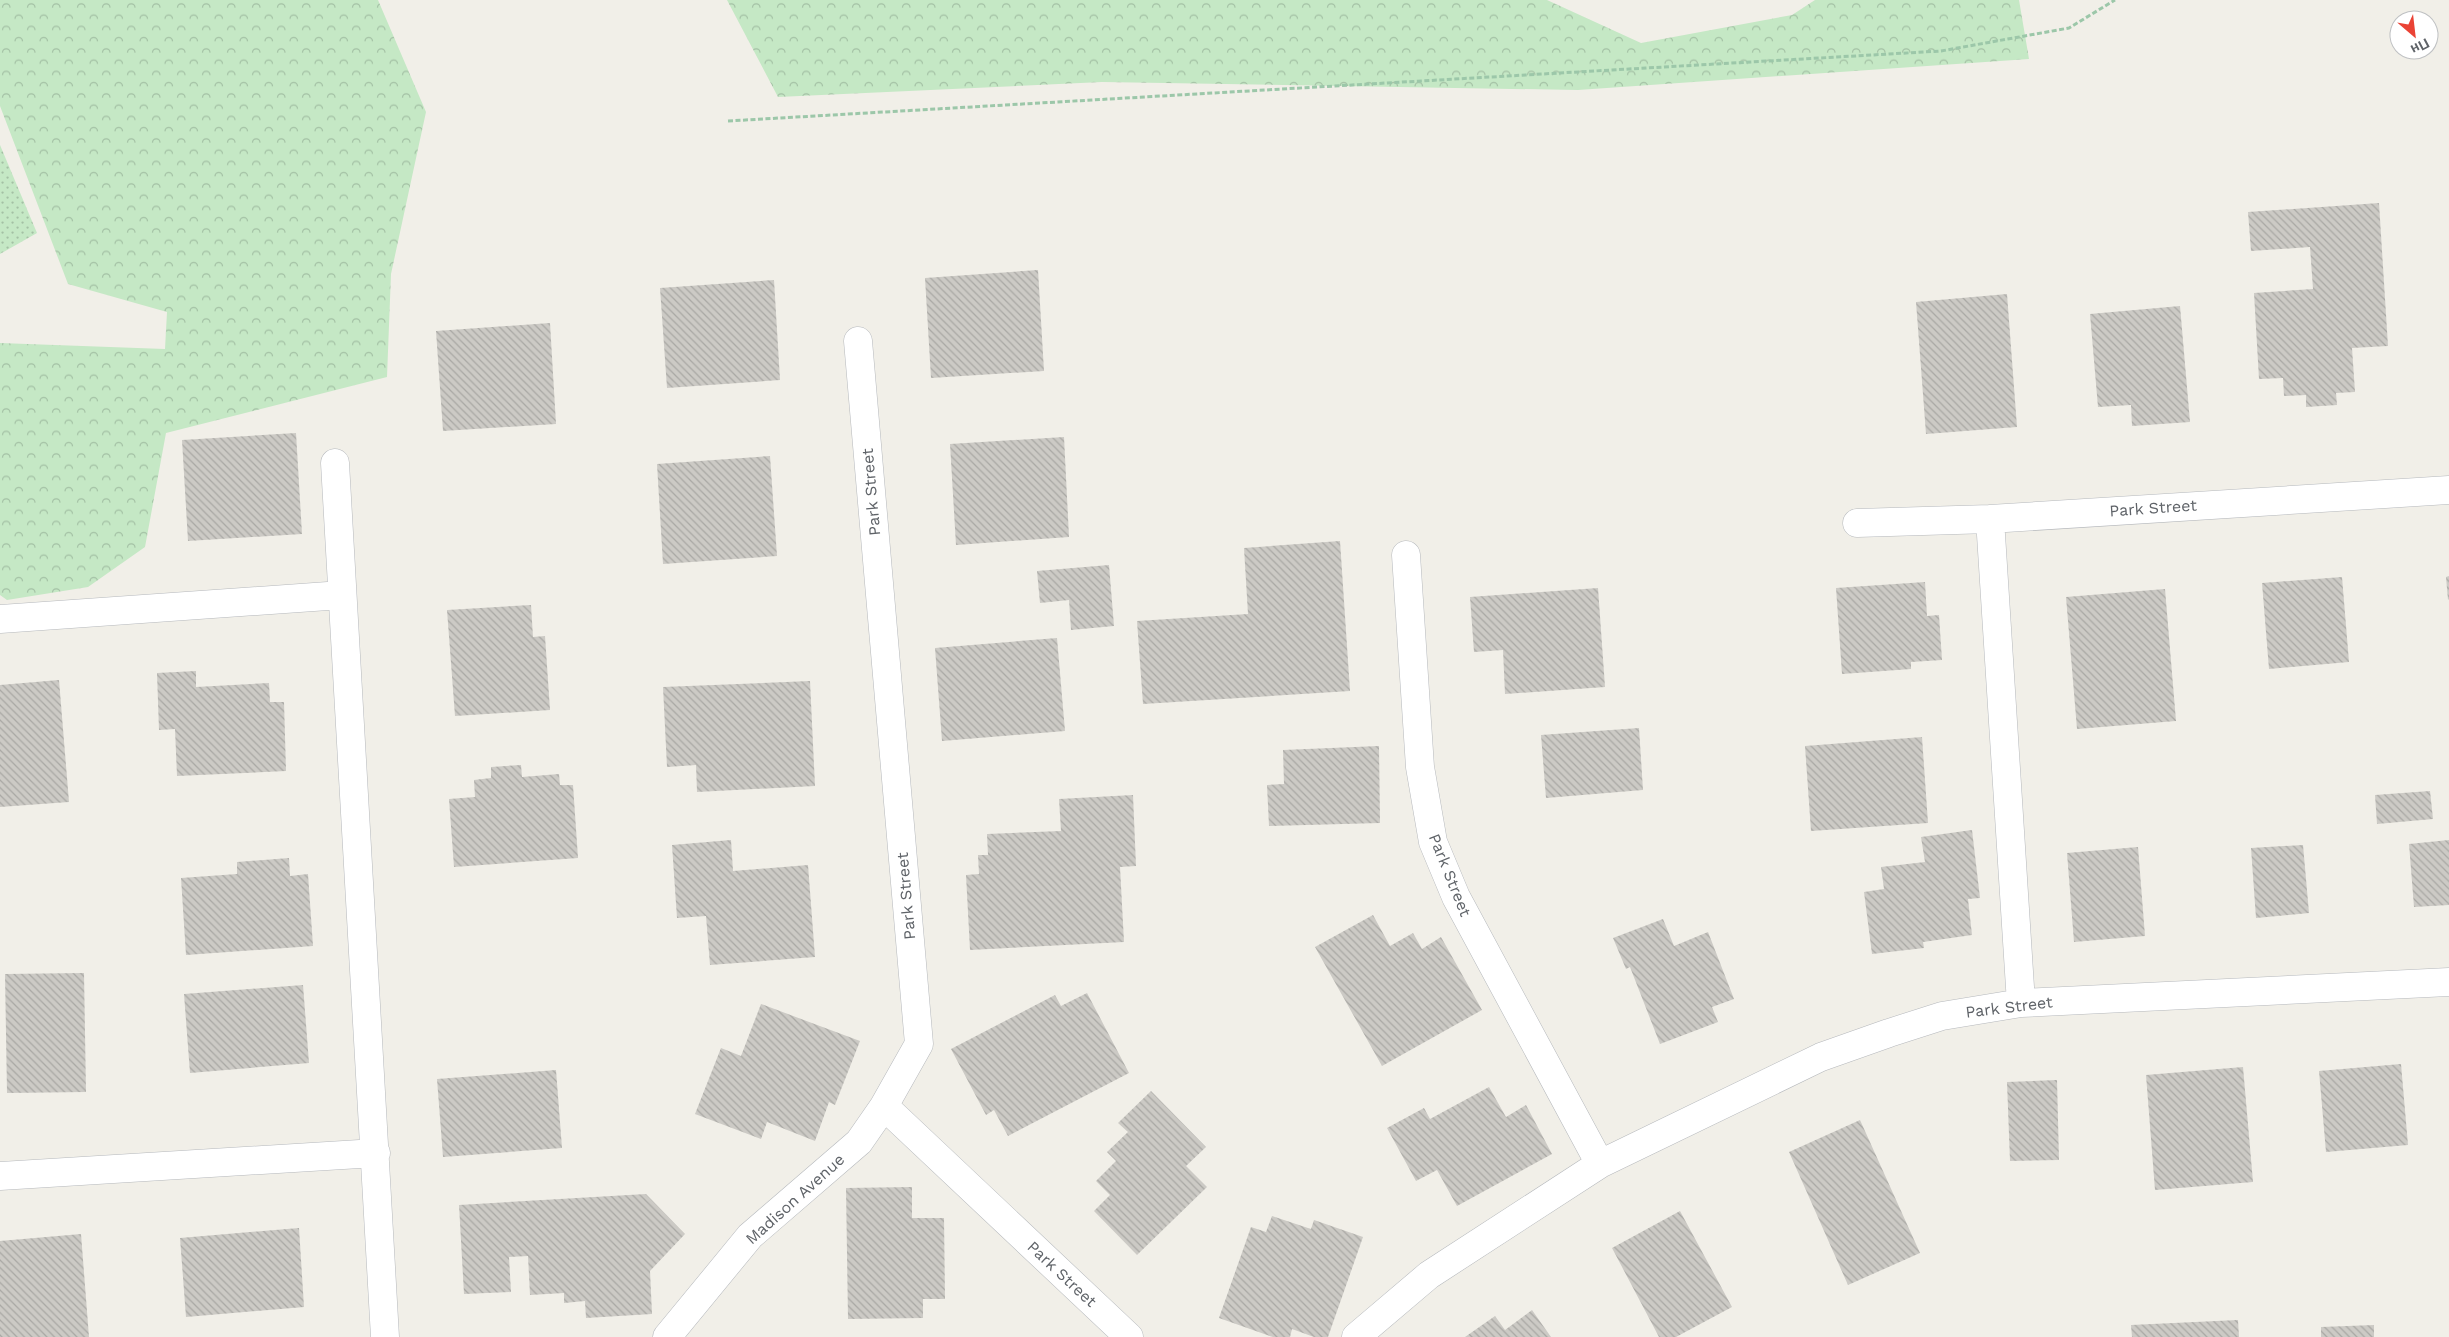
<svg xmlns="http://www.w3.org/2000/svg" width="2449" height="1337" font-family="'Work Sans',sans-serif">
  <defs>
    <pattern id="grass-dots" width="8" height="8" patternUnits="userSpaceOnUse" patternTransform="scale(1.25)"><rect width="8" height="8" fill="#c5e8c5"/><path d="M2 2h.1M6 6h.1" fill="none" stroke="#a3c0a4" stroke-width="1.8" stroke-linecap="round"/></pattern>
    <pattern id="forest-crowns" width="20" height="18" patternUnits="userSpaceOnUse" patternTransform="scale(1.25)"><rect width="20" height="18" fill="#c5e8c5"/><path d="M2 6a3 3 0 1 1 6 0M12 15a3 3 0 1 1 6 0" fill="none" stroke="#a3c0a4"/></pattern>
    <pattern id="building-back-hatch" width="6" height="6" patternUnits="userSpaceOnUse" patternTransform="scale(1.25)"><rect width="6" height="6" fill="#cccac5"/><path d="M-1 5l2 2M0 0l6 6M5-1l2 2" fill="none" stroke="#a9a8a4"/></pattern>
  </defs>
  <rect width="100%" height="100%" fill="#f1efe8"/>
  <path fill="url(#grass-dots)" d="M0 145 37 233 0 254Z"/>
  <path fill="url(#forest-crowns)" d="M0 0H378L426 112 391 274 387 377 166 433 145 547 88 587 7 600 0 595V343L165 349 167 312 68 284 0 106Z
    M727 0H1547L1641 43 1792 15 1815 0H2019L2029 59 1578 90 1102 82 778 97Z"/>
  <path fill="url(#building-back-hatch)" d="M2379 203 2388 346 2352 348 2355 392 2336 393 2337 405 2306 407V395L2284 396 2283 378 2259 379 2254 293 2313 289 2310 247 2251 251 2248 212Z
    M1038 270 1044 371 931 378 925 278Z
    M774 280 780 380 667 388 660 288Z
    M2007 294 2017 427 1926 434 1916 302Z
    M2180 306 2190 422 2132 426 2131 405 2098 407 2090 314Z
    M550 323 556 424 443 431 436 331Z
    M296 433 302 534 188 541 182 440Z
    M1064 437 1069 537 956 545 950 444Z
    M770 456 777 556 663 564 657 464Z
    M1340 541 1350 691 1143 704 1137 621 1248 614 1244 548Z
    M1109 565 1114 626 1071 630 1069 600 1040 603 1037 571Z
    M2449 576V599L2448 600 2446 577Z
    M2342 577 2349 662 2269 669 2262 583Z
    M1925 582 1927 616 1939 615 1942 660 1911 662V669L1842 674 1836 588Z
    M1598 588 1605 687 1505 694 1503 650 1474 652 1470 597Z
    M2165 589 2176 721 2077 729 2066 597Z
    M531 605 533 637 545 636 550 710 455 716 447 610Z
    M1057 638 1065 731 942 741 935 648Z
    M196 671V687L269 683 270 702H284L286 771 177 776 175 729 159 730 157 673Z
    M59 680 69 802 0 807V685Z
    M810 681 815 786 697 792 696 765 667 767 663 687Z
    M1639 728 1643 790 1546 798 1541 735Z
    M1922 737 1928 823 1811 831 1805 746Z
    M1379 746 1380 823 1269 826 1267 785 1284 784 1283 750Z
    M521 765 522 777 559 774 560 785H573L578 858 454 867 449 799 475 797 474 780 491 778V767Z
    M2430 791 2433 819 2377 824 2375 795Z
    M1133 795 1136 866 1120 867 1124 942 970 950 966 875 979 874 978 855H988L987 834 1061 831 1059 799Z
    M1972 830 1980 898 1968 899 1972 935 1923 942 1924 948 1872 954 1864 892 1884 889 1881 867 1925 862 1921 837Z
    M731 840 733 871 808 865 815 957 710 965 706 916 677 918 672 845Z
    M2449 840V905L2414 907 2409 844Z
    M2303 845 2309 913 2256 918 2251 848Z
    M2138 847 2145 936 2074 942 2067 853Z
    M289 858 290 876 308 874 313 946 186 955 181 878 237 874V862Z
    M1373 915 1390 946 1413 933 1422 949 1441 937 1482 1010 1382 1066 1315 947Z
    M1663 919 1674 946 1708 932 1734 999 1712 1007 1718 1022 1660 1044 1630 967 1626 969 1613 938Z
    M84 973 86 1092 7 1093 5 974Z
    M303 985 309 1063 190 1073 184 994Z
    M1087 993 1129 1073 1008 1136 994 1110 986 1115 951 1049 1055 995 1061 1006Z
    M761 1004 860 1041 835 1105 829 1102 815 1141 767 1122 761 1139 695 1114 721 1048 741 1056Z
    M2401 1064 2408 1145 2326 1152 2319 1071Z
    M2243 1067 2253 1182 2155 1190 2146 1075Z
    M556 1070 562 1148 443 1157 437 1079Z
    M2057 1080 2059 1160 2010 1161 2007 1082Z
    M1489 1087 1506 1117 1526 1105 1552 1154 1457 1206 1437 1170 1416 1181 1387 1128 1424 1108 1430 1119Z
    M1151 1091 1206 1147 1186 1166 1207 1187 1137 1255 1094 1211 1110 1195 1096 1181 1116 1161 1107 1152 1128 1132 1118 1123Z
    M1860 1120 1920 1253 1848 1285 1789 1152Z
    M912 1187V1218H944L945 1299H923V1318L848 1319 846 1188Z
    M646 1194 685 1234 650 1271 652 1314 586 1318 585 1301 564 1303V1293L530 1295 528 1256 509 1257 511 1292 464 1294 459 1205Z
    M1680 1211 1732 1307 1676 1337H1659L1612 1248Z
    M1272 1216 1311 1229 1314 1220 1363 1237 1328 1337H1314L1292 1329 1290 1337H1273L1219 1318 1251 1227 1266 1232Z
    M299 1228 304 1307 186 1317 180 1238Z
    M81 1234 89 1337H0V1241Z
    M1532 1310 1551 1337H1465L1495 1316 1505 1330Z
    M2238 1320 2239 1337H2132L2131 1325Z
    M2374 1325V1337H2321V1327Z"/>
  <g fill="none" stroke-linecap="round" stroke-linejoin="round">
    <g stroke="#b5b8bc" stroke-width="29">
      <path id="street" d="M858 341 919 1044 884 1106 1129 1337
        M335 463 385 1337
        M1990 519 2021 1003
        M1857 523 1990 519 2449 490
        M1406 555 1420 767 1433 842 1456 897 1600 1164
        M0 619 342 595
        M0 1176 376 1153
        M667 1337 750 1236 859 1142 884 1106
        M1356 1337 1429 1275 1600 1164 1821 1057 1889 1033 1942 1016 2021 1003 2449 982"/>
    </g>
    <path stroke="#9cc7a9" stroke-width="3" stroke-dasharray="5 2.5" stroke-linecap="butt" d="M728 121 1941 51 2069 28 2115 0"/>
    <use href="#street" stroke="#fff" stroke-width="28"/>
  </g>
  <g text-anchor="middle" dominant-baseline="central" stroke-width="5" stroke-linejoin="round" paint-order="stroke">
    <g font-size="16" fill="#5f6368" stroke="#fff">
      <text transform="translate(871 492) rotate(-95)">Park Street</text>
      <text transform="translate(2153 508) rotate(-4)">Park Street</text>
      <text transform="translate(1450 875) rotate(68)">Park Street</text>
      <text transform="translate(906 896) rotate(-95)">Park Street</text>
      <text transform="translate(2009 1007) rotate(-7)">Park Street</text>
      <text transform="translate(795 1199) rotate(-42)">Madison Avenue</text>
      <text transform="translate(1062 1274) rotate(43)">Park Street</text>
    </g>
  </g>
  <g transform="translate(2414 35) rotate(152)"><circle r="24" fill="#ffffff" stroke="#bfc1c3"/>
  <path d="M0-4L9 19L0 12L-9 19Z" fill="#ea4335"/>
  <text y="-8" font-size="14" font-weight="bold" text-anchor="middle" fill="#5f6368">Пн</text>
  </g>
</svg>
